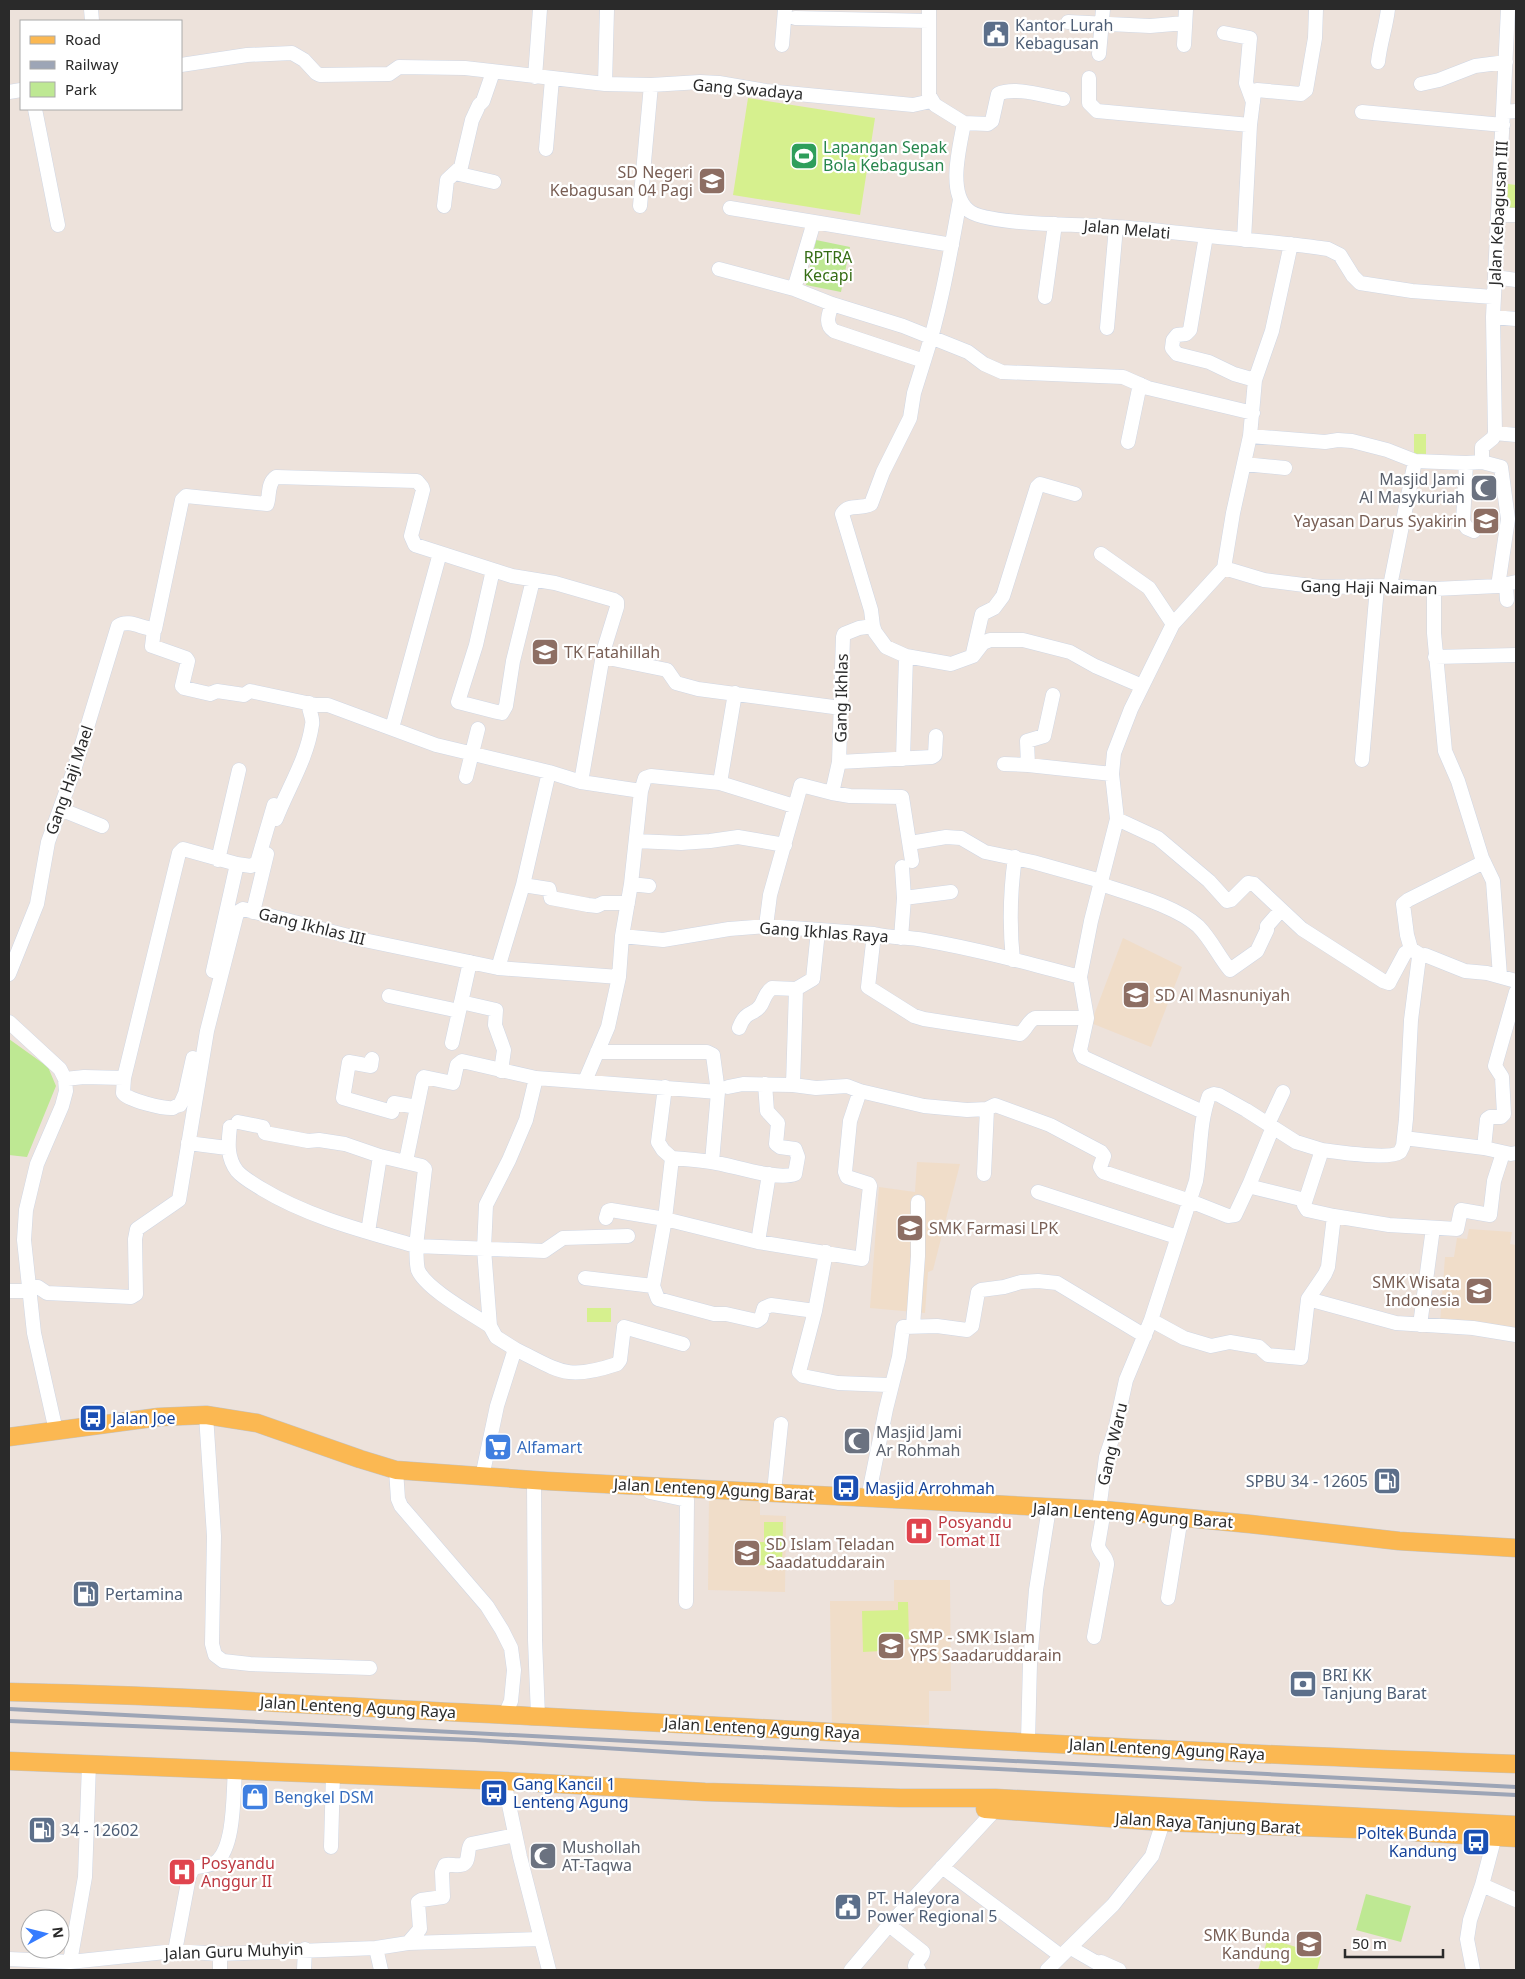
<svg xmlns="http://www.w3.org/2000/svg" width="1525" height="1979" font-family="'Noto Sans',sans-serif">
  <rect width="100%" height="100%" fill="#ede2db"/>
  <path fill="#f0ddc9" d="M1123 938 1182 967 1151 1047 1091 1023Z
    M917 1162 960 1164 933 1270 928 1272 925 1313 870 1308 879 1187 915 1192Z
    M1469 1229 1512 1232 1510 1244 1516 1245V1331L1440 1323 1445 1257H1454L1457 1238 1467 1239Z
    M709 1496 760 1498V1515L786 1516 785 1592 708 1590Z
    M894 1580H950L951 1691H929V1725L852 1726 832 1729 830 1601H894Z"/>
  <path fill="#bee893" d="M816 240 850 247 841 292 806 285Z
    M9 1039 48 1067 56 1086 27 1157 9 1155Z
    M1366 1894 1411 1906 1401 1942 1356 1930Z"/>
  <path fill="#d6f08e" d="M748 98 875 118 860 215 733 195Z
    M1508 184 1516 185V214H1507Z
    M1414 434H1426V457H1414Z
    M587 1308H611V1322H587Z
    M764 1522H783L782 1566 754 1565V1542H764Z
    M898 1602H908L909 1639 881 1640V1651L863 1652 862 1611 898 1610Z
    M1268 1938 1321 1955 1317 1970H1258Z"/>
  <g fill="none" stroke-linecap="round" stroke-linejoin="round">
    <g stroke="#d0d7e4" stroke-width="15">
      <path id="minor" d="M91 9 92 21
        M929 9V95L935 105 964 123C960 146 947 192 968 210 985 226 1089 224 1117 227 1147 229 1177 233 1208 236 1248 240 1288 243 1328 249L1340 255 1353 276 1360 283 1412 291 1493 297
        M795 18 929 21
        M1068 22 1150 26 1185 23
        M1224 33 1250 38 1246 83 1253 102
        M782 45 785 9
        M1184 45 1186 9
        M1099 54 1103 9
        M1378 62C1380 43 1386 27 1388 9
        M181 65 247 55 292 53 304 60 316 73 320 75 389 74 399 67 465 68 605 84 651 85 700 82 719 83 766 91 913 105 931 101
        M535 77 540 9
        M1089 78V103L1097 111 1250 125
        M605 84 607 9
        M1421 84 1439 80 1475 66 1506 62
        M9 92 21 90
        M35 109 58 225
        M1362 112 1503 125
        M1503 112 1516 111
        M964 123 988 124 992 121 998 94C1014 86 1045 96 1063 99
        M546 149 552 79
        M455 173 494 182
        M444 206 447 180 461 167 472 120 479 105 483 101 493 72
        M640 206 651 85
        M730 208 814 222
        M1499 215H1516
        M1206 236 1190 330 1186 334 1177 335 1173 340 1172 348 1177 354 1209 362 1234 374 1255 380
        M1244 240 1250 125 1254 93 1257 90 1301 94 1306 90 1315 38 1316 9
        M719 269 794 289 832 304 903 326 968 352 984 364 1002 372 1123 377 1148 388 1253 413
        M1495 277 1516 280
        M794 289 814 222 952 245
        M1045 297 1055 224
        M832 304C829 314 824 324 834 331L924 361C941 309 950 254 960 200
        M1493 317 1516 319
        M1107 328 1116 227
        M924 361 914 393 910 418 883 472 871 504C860 510 849 503 842 514L871 610 873 626 875 632 886 647 906 656 951 664 973 656 983 643 990 640H1023L1070 652 1095 666 1142 686
        M1495 433 1516 435
        M1250 436 1325 442 1338 440 1352 441 1387 450 1415 461 1466 463 1482 462 1501 467 1508 519 1498 586
        M1128 442 1140 384
        M1482 462V447L1493 438 1495 433 1493 317 1508 9
        M1466 463 1463 522 1467 528 1474 531
        M1244 464 1285 468
        M1101 554 1149 588 1173 624
        M1224 568 1264 580 1320 587 1390 586 1434 589 1498 586 1516 582
        M493 570 476 645 458 702 497 712 502 713 506 706 513 661 533 580
        M1506 584 1507 600
        M1390 586 1415 461
        M1434 589V633L1445 751 1458 781 1482 858 1493 881 1500 976
        M154 630 152 646 186 658 188 661 182 686 184 688 210 694 217 691 244 695 250 691 316 705H328L436 745 549 772 581 782 641 791
        M973 653 982 614 994 608 1003 596 1037 487 1040 484 1075 494
        M603 657 667 670 676 683 698 689 841 708
        M1435 657 1516 655
        M392 728 440 553
        M903 759 906 656
        M1362 760 1377 587
        M839 762 932 757 935 755 936 736
        M1004 764 1028 765 1112 774
        M1028 765 1027 741 1044 736 1053 695
        M466 777 478 729
        M720 783 735 693
        M832 793 839 762 843 637 844 634 859 628 873 626
        M60 809 102 826
        M276 819C288 788 307 759 312 725 314 718 308 711 309 703
        M1117 819 1158 838 1209 881 1227 901 1231 900 1248 883 1254 884 1302 929 1383 981 1389 983 1390 981 1405 953 1411 949
        M636 841 681 843 710 841 738 837 785 845
        M910 843 946 837 961 838 985 852 1033 862 1101 881
        M218 860 239 770
        M631 884 649 886
        M1101 884C1131 895 1174 905 1198 926 1211 939 1219 957 1230 970L1257 951 1267 930V926L1281 910
        M523 885 549 889 551 898 588 905 597 906 603 903H628
        M904 898 951 892
        M253 912 267 854
        M766 926 770 895 801 785 832 793 850 796 902 797 912 861
        M874 934 868 987 914 1016 924 1019 1020 1034C1027 1029 1028 1021 1035 1018H1087
        M622 936 663 940 729 929 766 926 874 934C891 938 907 937 924 940 976 949 1028 963 1080 977
        M901 938 904 898 902 867
        M1419 954 1411 949 1407 935 1403 904 1408 900 1484 862
        M1013 960C1009 923 1010 893 1015 857
        M498 968 523 885 549 772
        M213 971 237 864 251 866 257 863 274 805
        M9 974 37 904 48 842 75 767 118 626C129 618 144 630 155 629L182 500 186 496 267 504C270 496 267 483 276 477L417 481 422 487 423 490 411 536 415 545 512 576 555 583 614 600 617 602V607L604 649 581 782
        M389 996 459 1011
        M461 1002 496 1010 495 1025 504 1050 501 1071
        M9 1022 60 1069 65 1079 66 1091 62 1106 37 1164 26 1210 24 1240 34 1333 56 1431
        M739 1028C746 1009 754 1016 761 1005 765 998 765 993 772 988L796 989 813 979 818 931
        M452 1043 470 962
        M597 1052H707L713 1055 718 1092 712 1162
        M193 1058 185 1094 180 1105C179 1105 174 1107 173 1108 164 1109 127 1100 123 1093L124 1078 179 853 183 849 237 864
        M372 1059 371 1066 349 1062 343 1098 392 1112 394 1103 417 1107
        M65 1079 84 1077 124 1078
        M585 1081 608 1027 619 977 622 936 631 884 641 791 645 778 651 776 720 783 794 806
        M793 1085 816 1088 847 1086 860 1091 924 1106 967 1110 987 1109
        M665 1087 658 1142 663 1150 672 1158
        M728 1087 743 1084 793 1085 796 989
        M1203 1112 1083 1057 1080 1050 1087 1018 1080 977 1091 921 1117 819 1112 774 1114 753 1131 709 1173 624 1224 568 1233 513 1250 436 1255 380 1272 331 1291 244
        M238 1122 263 1127 265 1133 308 1141 319 1140 345 1144 380 1156 422 1166 425 1169 416 1246 544 1251 563 1238 628 1236
        M1268 1124 1283 1092
        M230 1127C228 1143 227 1158 237 1171 243 1178 254 1184 262 1189 308 1217 364 1231 416 1246 417 1253 416 1263 418 1270 426 1289 472 1314 490 1326
        M1273 1127 1250 1183 1252 1187 1305 1200
        M1404 1138 1484 1148 1511 1154 1516 1153
        M188 1143 227 1148
        M1484 1148 1487 1119 1490 1117H1501L1504 1114 1502 1077 1495 1066 1516 992
        M406 1161 423 1078 424 1077 453 1083 457 1065 462 1061 536 1078
        M984 1174 987 1109 995 1105 1050 1125 1101 1152 1104 1156 1100 1167 1103 1172 1190 1201 1228 1216 1235 1215 1250 1183
        M1038 1192 1177 1237
        M1334 1216 1389 1225 1457 1229 1461 1210 1490 1215 1494 1181 1503 1153
        M606 1218 608 1211 611 1210 665 1219 758 1242 862 1259 870 1186 869 1184 847 1177 845 1172 850 1121 860 1091
        M368 1232 380 1156
        M758 1242 769 1174
        M826 1252 815 1311 799 1372 803 1376 838 1383 888 1385 891 1384
        M585 1278 653 1286 658 1299 714 1314H726L757 1321 761 1318 764 1308 771 1305 815 1311
        M653 1286 665 1219 672 1158C685 1159 698 1160 711 1162 733 1165 776 1181 795 1174L798 1157 795 1149 780 1147 776 1144 778 1123 767 1111 765 1084
        M28 1287H38L47 1293 131 1297 136 1294 135 1239 137 1229 179 1200 207 1031 236 917 238 912 243 909 364 940 498 968 619 977
        M9 1291H28
        M1308 1299 1396 1323 1473 1328 1516 1335
        M1151 1320 1184 1338 1211 1346 1230 1342 1259 1347 1268 1355 1301 1358 1308 1299 1325 1274 1328 1267 1334 1216 1307 1210 1304 1205 1322 1150C1337 1152 1390 1160 1400 1152L1403 1146 1406 1119 1411 1020 1419 957 1425 955 1465 971 1487 973 1516 981
        M1420 1325 1433 1228
        M913 1326 918 1256V1202
        M515 1349C560 1371 566 1381 617 1364L620 1360 624 1327 683 1344
        M206 1415 214 1536 212 1644 215 1655 223 1661 250 1664 370 1668
        M396 1470 398 1499 401 1506 487 1606 502 1630 511 1648 514 1670 511 1701 505 1715
        M482 1477 497 1406 515 1349 496 1337 490 1326 484 1249 486 1205 509 1160 526 1120 536 1078 718 1092
        M534 1480 535 1640 538 1716
        M650 1492 687 1500 686 1602
        M774 1492 781 1424
        M868 1498 886 1409 899 1357 903 1327 937 1326 967 1330 972 1326 978 1292 981 1290 1004 1287 1021 1282 1038 1281 1057 1283 1145 1336
        M1099 1510 1106 1457 1115 1430 1126 1380 1151 1320 1196 1181C1201 1153 1199 1123 1209 1096L1214 1094 1219 1095 1246 1110 1296 1142 1322 1150
        M1168 1598 1181 1517
        M1094 1637 1107 1565C1108 1557 1099 1553 1098 1545L1104 1510
        M1028 1741 1030 1663 1036 1590 1049 1508
        M504 1781 520 1857 549 1970
        M331 1847 333 1774
        M942 1867 1061 1956
        M1482 1885 1516 1900
        M889 1925 923 1952C923 1958 916 1960 915 1966L919 1970
        M408 1943 540 1939
        M376 1948 408 1943 420 1929 418 1902 421 1900 443 1897 442 1872 445 1865C450 1864 456 1866 461 1865 471 1863 466 1850 471 1844L515 1835
        M1071 1948 1097 1963 1101 1962 1119 1970
        M175 1951 189 1877 193 1868C200 1866 210 1866 216 1862 235 1847 233 1794 235 1770
        M9 1959 70 1962 175 1951 220 1954 376 1948 381 1970
        M70 1962 85 1877 89 1764
        M220 1970V1954
        M304 1970 305 1949
        M851 1970 889 1925 995 1810
        M1047 1970 1113 1905 1152 1856 1163 1822
        M1473 1970 1467 1939 1470 1920 1482 1885 1495 1836"/>
    </g>
    <g stroke="#c3c3c3" stroke-width="19">
      <path id="major" d="M9 1437 159 1417 206 1415 257 1423 360 1459 396 1470 547 1481 1104 1510 1250 1524 1399 1541 1516 1548
        M9 1692C176 1695 342 1707 509 1715 845 1732 1180 1753 1516 1764
        M9 1761 504 1781 705 1792 900 1798H995L1516 1825
        M985 1809 1163 1822 1356 1829
        M1412 1832 1516 1838"/>
    </g>
    <use href="#minor" stroke="#fff" stroke-width="14"/>
    <use href="#major" stroke="#fbb852" stroke-width="18"/>
    <path stroke="#9da5b6" stroke-width="4" d="M9 1709 1516 1787
      M9 1721 475 1740 700 1754 1516 1795"/>
  </g>
  <defs>
    <g id="civic-square" transform="scale(1.4375)"><rect x="-9" y="-9" width="18" height="18" rx="4" fill="#5c6f8a" stroke="#fff"/><path d="M-.6-6.5H3V-4.5H.6V-3L4-1V1h2V6H-6V1h2V-1L-.6-3ZM-1.2 2.5V6h2.4V2.5Z" fill="#fff"/></g>
    <g id="stadium-square" transform="scale(1.4375)"><rect x="-9" y="-9" width="18" height="18" rx="4" fill="#2e9e5b" stroke="#fff"/><path d="M0-5a6.5 5 0 1 0 0 10a6.5 5 0 1 0 0-10ZM-3.5-1.8h7v3.6h-7Z" fill="#fff"/></g>
    <g id="school-square" transform="scale(1.4375)"><rect x="-9" y="-9" width="18" height="18" rx="4" fill="#8d6e63" stroke="#fff"/><path d="M0-5L7-2L0 1L-7-2ZM-4 1L0 2.5L4 1V4Q0 6-4 4Z" fill="#fff"/></g>
    <g id="mosque-square" transform="scale(1.4375)"><rect x="-9" y="-9" width="18" height="18" rx="4" fill="#6b7280" stroke="#fff"/><path d="M3.5-4.9A6 6 0 1 0 3.5 4.9A5 5 0 1 1 3.5-4.9Z" fill="#fff"/></g>
    <g id="bus-square" transform="scale(1.4375)"><rect x="-9" y="-9" width="18" height="18" rx="4" fill="#1a4fb4" stroke="#fff"/><path d="M-5-6H5V4H4V6H2V4H-2V6H-4V4H-5ZM-3.5-4V0h7V-4ZM-3.5 1.2v1.5H-2V1.2ZM2 1.2v1.5H3.5V1.2Z" fill="#fff"/></g>
    <g id="supermarket-square" transform="scale(1.4375)"><rect x="-9" y="-9" width="18" height="18" rx="4" fill="#3f7fe0" stroke="#fff"/><path d="M-6-5.5h2.5l.6 2H6L4.5 2H-2.5L-4.4-4H-6ZM-1.5 3.2a1.3 1.3 0 1 0 .1 0ZM3 3.2a1.3 1.3 0 1 0 .1 0Z" fill="#fff"/></g>
    <g id="fuel-square" transform="scale(1.4375)"><rect x="-9" y="-9" width="18" height="18" rx="4" fill="#5c6f8a" stroke="#fff"/><path d="M-5.5-6h7V0h2V4h1.3V-2.5L3-4.5l.8-.8L6-3V5H2.5V1h-1V6h-7ZM-4.2-4.7v3.2H.2V-4.7Z" fill="#fff"/></g>
    <g id="hospital-square" transform="scale(1.4375)"><rect x="-9" y="-9" width="18" height="18" rx="4" fill="#e0444e" stroke="#fff"/><path d="M-5-5h3v3.5h4V-5h3V5h-3V1.5h-4V5h-3Z" fill="#fff"/></g>
    <g id="bank-square" transform="scale(1.4375)"><rect x="-9" y="-9" width="18" height="18" rx="4" fill="#5c6f8a" stroke="#fff"/><path d="M-6-4H6V4H-6ZM0-2.3a2.3 2.3 0 1 0 0 4.6a2.3 2.3 0 1 0 0-4.6Z" fill="#fff"/></g>
    <g id="shop-square" transform="scale(1.4375)"><rect x="-9" y="-9" width="18" height="18" rx="4" fill="#3f7fe0" stroke="#fff"/><path d="M-5-2.5h2.3a2.7 3.5 0 0 1 5.4 0H5L5.5 6h-11ZM-1.5-2.5h3a1.5 2.3 0 0 0-3 0Z" fill="#fff"/></g>
  </defs>
  <g fill-rule="evenodd">
    <use href="#civic-square" x="996" y="34"/>
    <use href="#stadium-square" x="804" y="156"/>
    <use href="#school-square" x="712" y="181"/>
    <use href="#mosque-square" x="1484" y="488"/>
    <use href="#school-square" x="1486" y="521"/>
    <use href="#school-square" x="545" y="652"/>
    <use href="#school-square" x="1136" y="995"/>
    <use href="#school-square" x="910" y="1228"/>
    <use href="#school-square" x="1479" y="1291"/>
    <use href="#bus-square" x="93" y="1418"/>
    <use href="#mosque-square" x="857" y="1441"/>
    <use href="#supermarket-square" x="498" y="1447"/>
    <use href="#fuel-square" x="1387" y="1481"/>
    <use href="#bus-square" x="846" y="1488"/>
    <use href="#hospital-square" x="919" y="1531"/>
    <use href="#school-square" x="747" y="1553"/>
    <use href="#fuel-square" x="86" y="1594"/>
    <use href="#school-square" x="891" y="1646"/>
    <use href="#bank-square" x="1303" y="1684"/>
    <use href="#bus-square" x="494" y="1793"/>
    <use href="#shop-square" x="255" y="1797"/>
    <use href="#fuel-square" x="42" y="1830"/>
    <use href="#bus-square" x="1476" y="1842"/>
    <use href="#mosque-square" x="543" y="1856"/>
    <use href="#hospital-square" x="182" y="1872"/>
    <use href="#civic-square" x="848" y="1907"/>
    <use href="#school-square" x="1309" y="1944"/>
  </g>
  <g text-anchor="middle" dominant-baseline="central" stroke-width="4.5" stroke-linejoin="round" paint-order="stroke">
    <g font-size="16" fill="#4e5e75" stroke="#fff" text-anchor="start">
      <text x="1015" y="25">Kantor Lurah<tspan x="1015" dy="18">Kebagusan</tspan></text>
      <text x="1368" y="1481" text-anchor="end">SPBU 34 - 12605</text>
      <text x="105" y="1594">Pertamina</text>
      <text x="1322" y="1675">BRI KK<tspan x="1322" dy="18">Tanjung Barat</tspan></text>
      <text x="61" y="1830">34 - 12602</text>
      <text x="867" y="1898">PT. Haleyora<tspan x="867" dy="18">Power Regional 5</tspan></text>
    </g>
    <g font-size="16" fill="#2a2a2a" stroke="#fff">
      <text transform="translate(748 89) rotate(5)">Gang Swadaya</text>
      <text transform="translate(1498 213) rotate(-87)">Jalan Kebagusan III</text>
      <text transform="translate(1127 229) rotate(5)">Jalan Melati</text>
      <text transform="translate(1369 587) rotate(1)">Gang Haji Naiman</text>
      <text transform="translate(841 698) rotate(-89)">Gang Ikhlas</text>
      <text transform="translate(69 780) rotate(-71)">Gang Haji Mael</text>
      <text transform="translate(312 926) rotate(14)">Gang Ikhlas III</text>
      <text transform="translate(824 932) rotate(4)">Gang Ikhlas Raya</text>
      <text transform="translate(1112 1444) rotate(-77)">Gang Waru</text>
      <text transform="translate(714 1489) rotate(3)">Jalan Lenteng Agung Barat</text>
      <text transform="translate(1133 1515) rotate(4)">Jalan Lenteng Agung Barat</text>
      <text transform="translate(358 1707) rotate(3)">Jalan Lenteng Agung Raya</text>
      <text transform="translate(762 1728) rotate(3)">Jalan Lenteng Agung Raya</text>
      <text transform="translate(1167 1749) rotate(3)">Jalan Lenteng Agung Raya</text>
      <text transform="translate(1208 1823) rotate(3)">Jalan Raya Tanjung Barat</text>
      <text transform="translate(234 1951) rotate(-2)">Jalan Guru Muhyin</text>
    </g>
    <g font-size="16" fill="#27864d" stroke="#fff" text-anchor="start">
      <text x="823" y="147">Lapangan Sepak<tspan x="823" dy="18">Bola Kebagusan</tspan></text>
    </g>
    <g font-size="16" fill="#785e54" stroke="#fff" text-anchor="start">
      <text x="693" y="172" text-anchor="end">SD Negeri<tspan x="693" dy="18">Kebagusan 04 Pagi</tspan></text>
      <text x="1467" y="521" text-anchor="end">Yayasan Darus Syakirin</text>
      <text x="564" y="652">TK Fatahillah</text>
      <text x="1155" y="995">SD Al Masnuniyah</text>
      <text x="929" y="1228">SMK Farmasi LPK</text>
      <text x="1460" y="1282" text-anchor="end">SMK Wisata<tspan x="1460" dy="18">Indonesia</tspan></text>
      <text x="766" y="1544">SD Islam Teladan<tspan x="766" dy="18">Saadatuddarain</tspan></text>
      <text x="910" y="1637">SMP - SMK Islam<tspan x="910" dy="18">YPS Saadaruddarain</tspan></text>
      <text x="1290" y="1935" text-anchor="end">SMK Bunda<tspan x="1290" dy="18">Kandung</tspan></text>
    </g>
    <g font-size="16" fill="#356d14" stroke="#fff">
      <text x="828" y="257">RPTRA<tspan x="828" dy="18">Kecapi</tspan></text>
    </g>
    <g font-size="16" fill="#5b616d" stroke="#fff" text-anchor="start">
      <text x="1465" y="479" text-anchor="end">Masjid Jami<tspan x="1465" dy="18">Al Masykuriah</tspan></text>
      <text x="876" y="1432">Masjid Jami<tspan x="876" dy="18">Ar Rohmah</tspan></text>
      <text x="562" y="1847">Mushollah<tspan x="562" dy="18">AT-Taqwa</tspan></text>
    </g>
    <g font-size="16" fill="#164399" stroke="#fff" text-anchor="start">
      <text x="112" y="1418">Jalan Joe</text>
      <text x="865" y="1488">Masjid Arrohmah</text>
      <text x="513" y="1784">Gang Kancil 1<tspan x="513" dy="18">Lenteng Agung</tspan></text>
      <text x="1457" y="1833" text-anchor="end">Poltek Bunda<tspan x="1457" dy="18">Kandung</tspan></text>
    </g>
    <g font-size="16" fill="#366cbe" stroke="#fff" text-anchor="start">
      <text x="517" y="1447">Alfamart</text>
      <text x="274" y="1797">Bengkel DSM</text>
    </g>
    <g font-size="16" fill="#be3a42" stroke="#fff" text-anchor="start">
      <text x="938" y="1522">Posyandu<tspan x="938" dy="18">Tomat II</tspan></text>
      <text x="201" y="1863">Posyandu<tspan x="201" dy="18">Anggur II</tspan></text>
    </g>
  </g>
  <rect width="1525" height="1979" fill="none" stroke="#2a2a2a" stroke-width="20"/>
  <rect x="20" y="20" width="162" height="90" fill="#ffffff" stroke="#aaaaaa"/>
  <rect x="30" y="36" width="25" height="8" fill="#fbb852" stroke="#aaaaaa"/>
  <text x="65" y="45" font-size="15" fill="#2a2a2a">Road</text>
  <rect x="30" y="61" width="25" height="8" fill="#9da5b6" stroke="#aaaaaa"/>
  <text x="65" y="70" font-size="15" fill="#2a2a2a">Railway</text>
  <rect x="30" y="82" width="25" height="15" fill="#bee893" stroke="#aaaaaa"/>
  <text x="65" y="95" font-size="15" fill="#2a2a2a">Park</text>
  <g transform="translate(45 1934) rotate(83)"><circle r="24" fill="#ffffff" stroke="#aaaaaa"/>
  <path d="M0-4L9 19L0 12L-9 19Z" fill="#367cff"/>
  <text y="-8" font-size="14" font-weight="bold" text-anchor="middle" fill="#2a2a2a">N</text>
  </g>
  <path d="M1345 1949v8h98v-8" fill="none" stroke="#2a2a2a" stroke-width="2.5"/>
  <text x="1352" y="1949" font-size="15" fill="#2a2a2a" stroke="#ffffff" stroke-width="4" paint-order="stroke">50 m</text>
</svg>
